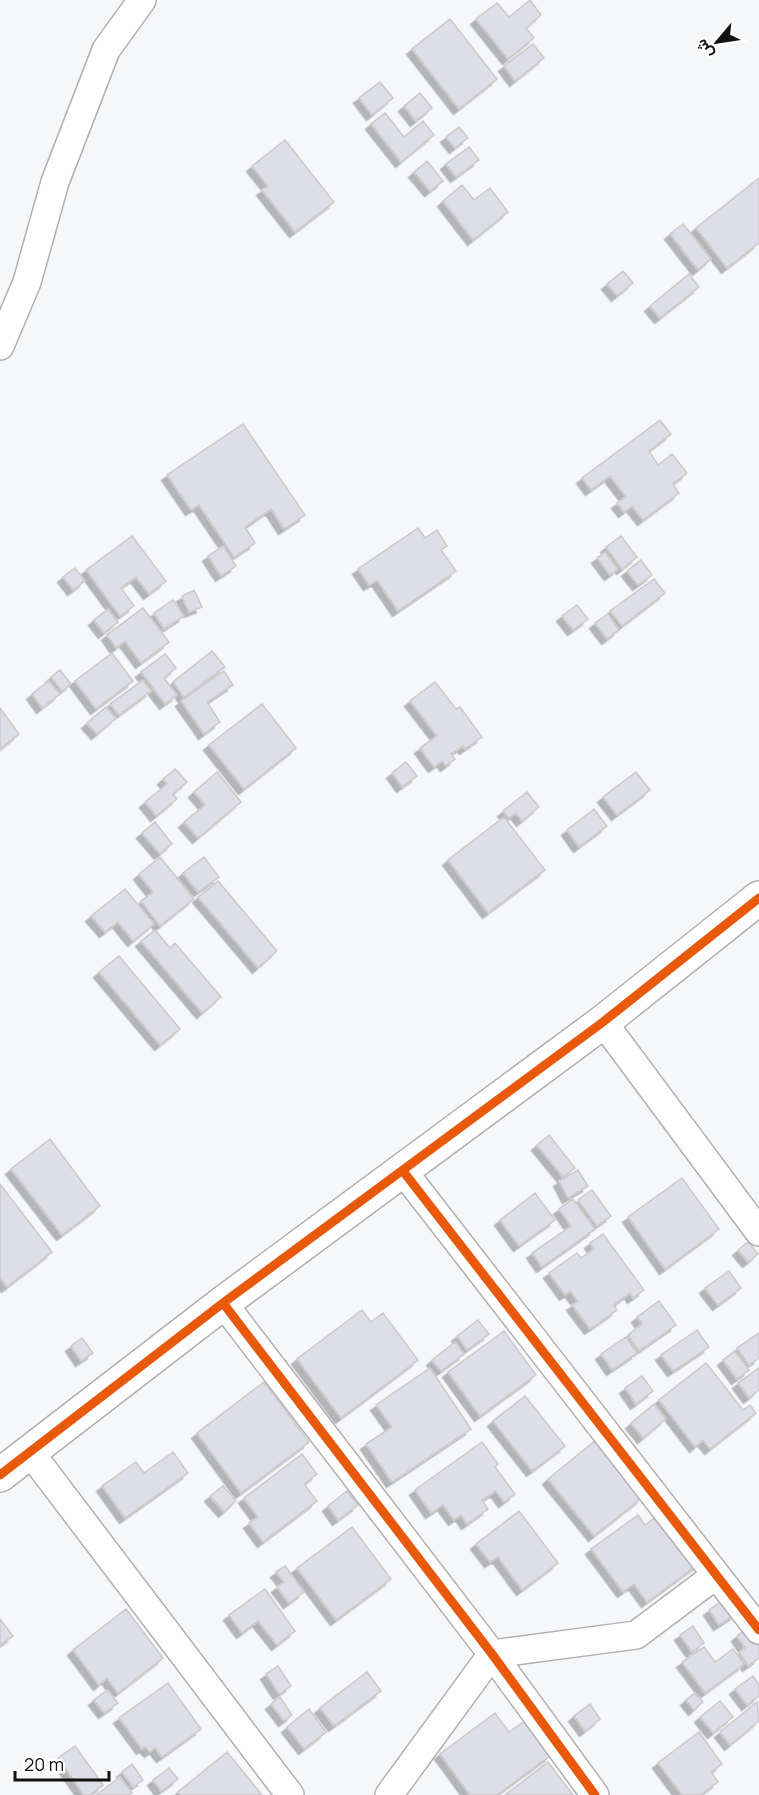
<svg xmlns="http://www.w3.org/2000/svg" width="759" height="1795" font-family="Manrope,Vazirmatn,sans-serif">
  <defs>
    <filter id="shadow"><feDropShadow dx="-5.5" dy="5.5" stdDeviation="0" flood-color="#0004"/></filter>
  </defs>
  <rect width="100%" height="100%" fill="#f6f7f9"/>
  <path fill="#dddee7" stroke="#cacacc" stroke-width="1.5" filter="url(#shadow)" d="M530 0 541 15 526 28 534 38 508 59 476 19 497 3 509 17Z
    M450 19 497 79 459 109 412 49Z
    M533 44 544 58 515 81 504 66Z
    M380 82 393 98 372 115 359 98Z
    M420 93 432 108 416 121 404 106Z
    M385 113 404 137 423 121 434 135 401 162 371 124Z
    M459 127 468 138 455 148 446 137Z
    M285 140 334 202 295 232 262 190 268 186 252 166Z
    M469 147 479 160 456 177 446 164Z
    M427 161 443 181 430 191 414 172Z
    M759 178V243L727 268 696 228Z
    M462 185 474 200 490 188 508 212 473 240 443 201Z
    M683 224 711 259 698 270 670 234Z
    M623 271 633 283 617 296 607 284Z
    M689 274 699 287 660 318 650 306Z
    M660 420 671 434 649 451 658 465 672 454 687 473 673 484 679 493 643 520 632 506 624 512 617 503 626 497 610 476 591 490 582 478Z
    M243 424 305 515 284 529 271 509 245 527 255 543 234 557 199 505 191 510 167 475Z
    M418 528 425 538 437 530 447 546 441 550 456 571 398 611 377 580 369 585 358 569Z
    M132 536 166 581 149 594 136 577 121 588 134 606 120 616 86 570Z
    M621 536 637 557 622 569 606 547Z
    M223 546 236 566 221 576 208 556Z
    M605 552 618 569 610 575 597 558Z
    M641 560 652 575 638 585 627 571Z
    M75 568 85 581 73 590 63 577Z
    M654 579 665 593 622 626 610 611Z
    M194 590 202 607 189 612 182 596Z
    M173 600 184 616 164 629 154 613Z
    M577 605 588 619 573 630 562 616Z
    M143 608 169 642 141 663 125 641 116 648 107 635Z
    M108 609 118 622 104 633 94 620Z
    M608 614 619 630 607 639 595 623Z
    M212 651 225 667 184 697 173 682Z
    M112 653 133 681 96 709 75 681Z
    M165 654 176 668 164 678 177 695 165 704 141 672Z
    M60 670 71 684 62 691 51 677Z
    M224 671 233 685 207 702 220 722 204 734 181 701Z
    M143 680 151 691 119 715 110 704Z
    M49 681 60 694 42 708 32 694Z
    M435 682 456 709 460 707 482 737 465 749 463 746 451 754 455 759 446 766 442 761 434 767 420 748 437 736 410 701Z
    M262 704 296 748 244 789 209 745Z
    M106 707 116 718 97 734 87 723Z
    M0 708 19 734 0 749Z
    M406 762 417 776 402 787 392 773Z
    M175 769 187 782 173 794 177 799 156 816 145 802 167 784 163 779Z
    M217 772 241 802 198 838 184 822 205 805 194 792Z
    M636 772 650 790 617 815 603 797Z
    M527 792 539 807 522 821 516 813 509 818 503 811Z
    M594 809 607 826 579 847 567 830Z
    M504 817 545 870 488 913 448 860Z
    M155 822 172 844 160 854 142 833Z
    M160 857 194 899 160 926 141 901 153 892 139 874Z
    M204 857 219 877 198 892 183 873Z
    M218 881 277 951 258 968 198 897Z
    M125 889 154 924 133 941 118 922 105 932 91 916Z
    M155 930 170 948 175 943 221 997 202 1013 141 941Z
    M119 956 180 1029 160 1045 99 972Z
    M549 1135 575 1168 563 1177 537 1145Z
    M50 1139 100 1206 62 1235 11 1169Z
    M578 1170 588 1186 568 1198 559 1181Z
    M682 1178 719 1229 665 1269 628 1217Z
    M0 1184 52 1252 7 1287 0 1278Z
    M592 1190 611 1216 597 1226 578 1200Z
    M535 1193 555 1220 519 1246 500 1220Z
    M573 1199 595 1229 542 1267 532 1253 571 1226 559 1209Z
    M603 1234 644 1290 633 1298 630 1293 614 1305 617 1310 590 1329 572 1305 578 1301 570 1291 565 1295 549 1273 577 1253 581 1258 594 1249 590 1243Z
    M748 1242 758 1254 748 1262 738 1250Z
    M729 1271 741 1288 718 1305 705 1288Z
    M659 1301 676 1325 639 1351 628 1335 642 1324 637 1317Z
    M362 1310 371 1322 383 1313 418 1360 341 1418 297 1359Z
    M478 1320 489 1334 467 1350 457 1336Z
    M697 1330 709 1347 673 1371 661 1355Z
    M504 1331 536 1375 480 1416 448 1372Z
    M759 1333V1358L749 1365 737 1348Z
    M626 1337 637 1353 612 1370 601 1354Z
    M82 1338 93 1353 81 1361 71 1346Z
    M455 1342 464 1354 441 1371 432 1360Z
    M735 1351 749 1370 737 1379 723 1360Z
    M706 1363 743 1410 750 1405 756 1413 710 1449 703 1440 695 1447 659 1400Z
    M430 1368 471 1429 392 1482 366 1444 392 1427 376 1405Z
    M759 1368V1390L749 1398 738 1383Z
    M642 1376 653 1391 636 1404 625 1388Z
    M264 1382 309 1442 241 1493 197 1433Z
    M525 1396 565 1446 532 1471 493 1421Z
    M654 1404 666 1419 643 1438 631 1423Z
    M596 1440 642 1498 594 1536 548 1479Z
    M482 1442 498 1464 495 1467 515 1494 504 1502 496 1491 482 1500 488 1509 467 1524 461 1515 454 1520 443 1505 431 1513 415 1490Z
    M173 1452 188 1473 125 1518 102 1486 136 1462 144 1473Z
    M302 1454 317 1474 304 1484 317 1501 263 1542 249 1523 258 1517 244 1498Z
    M223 1486 236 1501 224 1512 210 1496Z
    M347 1491 358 1505 338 1520 328 1506Z
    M519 1511 558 1563 522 1590 498 1557 490 1562 476 1544Z
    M663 1511 700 1563 647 1602 634 1584 623 1592 591 1549 638 1515 645 1525Z
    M352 1527 391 1579 336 1620 297 1568Z
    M285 1566 304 1592 289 1603 277 1587 284 1582 276 1572Z
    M265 1589 295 1631 277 1645 258 1621 242 1633 229 1615Z
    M725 1599 736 1614 719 1625 709 1610Z
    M126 1609 163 1658 118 1693 107 1678 99 1685 73 1650Z
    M0 1619 13 1636 0 1645Z
    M693 1626 704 1643 692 1652 680 1635Z
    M746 1629 759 1646V1658L748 1666 739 1652 745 1648 737 1636Z
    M704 1647 715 1662 733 1649 744 1664 705 1693 682 1662Z
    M278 1666 291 1686 279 1694 266 1674Z
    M367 1672 381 1691 334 1726 320 1708Z
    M753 1676 759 1685V1696L747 1705 735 1689Z
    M168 1683 201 1729 162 1757 155 1748 150 1752 145 1747 142 1749 119 1718Z
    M107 1690 118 1703 104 1713 94 1700Z
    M695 1693 703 1702 694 1710 686 1700Z
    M280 1697 292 1715 284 1721 271 1704Z
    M720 1701 733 1717 713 1733 700 1717Z
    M757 1702 759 1721 730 1745 720 1732Z
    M590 1704 600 1719 585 1731 574 1716Z
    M309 1709 326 1732 304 1749 287 1727Z
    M495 1713 509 1732 525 1721 551 1755 497 1795H470L440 1754Z
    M699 1732 722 1764 711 1772 718 1782 700 1795H682L658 1763Z
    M75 1746 103 1785 90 1795H84L58 1758Z
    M227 1752 262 1795H180L178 1792Z
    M548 1762 573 1795H505Z
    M132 1764 143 1780 133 1787 122 1772Z
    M169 1768 178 1779 161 1791 153 1780Z
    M120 1777 132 1793 129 1795H96Z"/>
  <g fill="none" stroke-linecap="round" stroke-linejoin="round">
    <g stroke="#b0b0b2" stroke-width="30">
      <path id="street" d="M0 346 27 282 55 182 106 50 142 0
        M603 1022 759 1232
        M403 1171 759 1630
        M223 1303 492 1654 595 1795
        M30 1452 290 1795
        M389 1795 492 1654 636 1635 716 1575"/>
    </g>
    <g stroke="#b0b0b2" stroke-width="36">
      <path id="secondary" d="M0 1475 223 1303 603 1022 759 898"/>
    </g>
    <use href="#street" stroke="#fefefe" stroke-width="27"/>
    <use href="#secondary" stroke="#fefefe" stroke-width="33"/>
    <g stroke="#fff" stroke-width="13">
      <path id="cycleway" d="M403 1171 759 1630
        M223 1303 492 1654 595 1795
        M0 1475 223 1303 603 1022 759 898"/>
    </g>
    <use href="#cycleway" stroke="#e8590c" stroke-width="9"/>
  </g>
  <g transform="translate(717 42) rotate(241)" stroke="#ffffff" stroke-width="4.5" paint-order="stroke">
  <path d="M0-4.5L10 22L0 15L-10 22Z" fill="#111112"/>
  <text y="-9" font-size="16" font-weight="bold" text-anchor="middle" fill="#111112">ش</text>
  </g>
  <path d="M15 1771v9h94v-9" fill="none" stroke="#111112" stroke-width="3"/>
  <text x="24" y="1771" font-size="18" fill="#111112" stroke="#ffffff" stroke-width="4.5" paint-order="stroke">20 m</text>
</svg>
